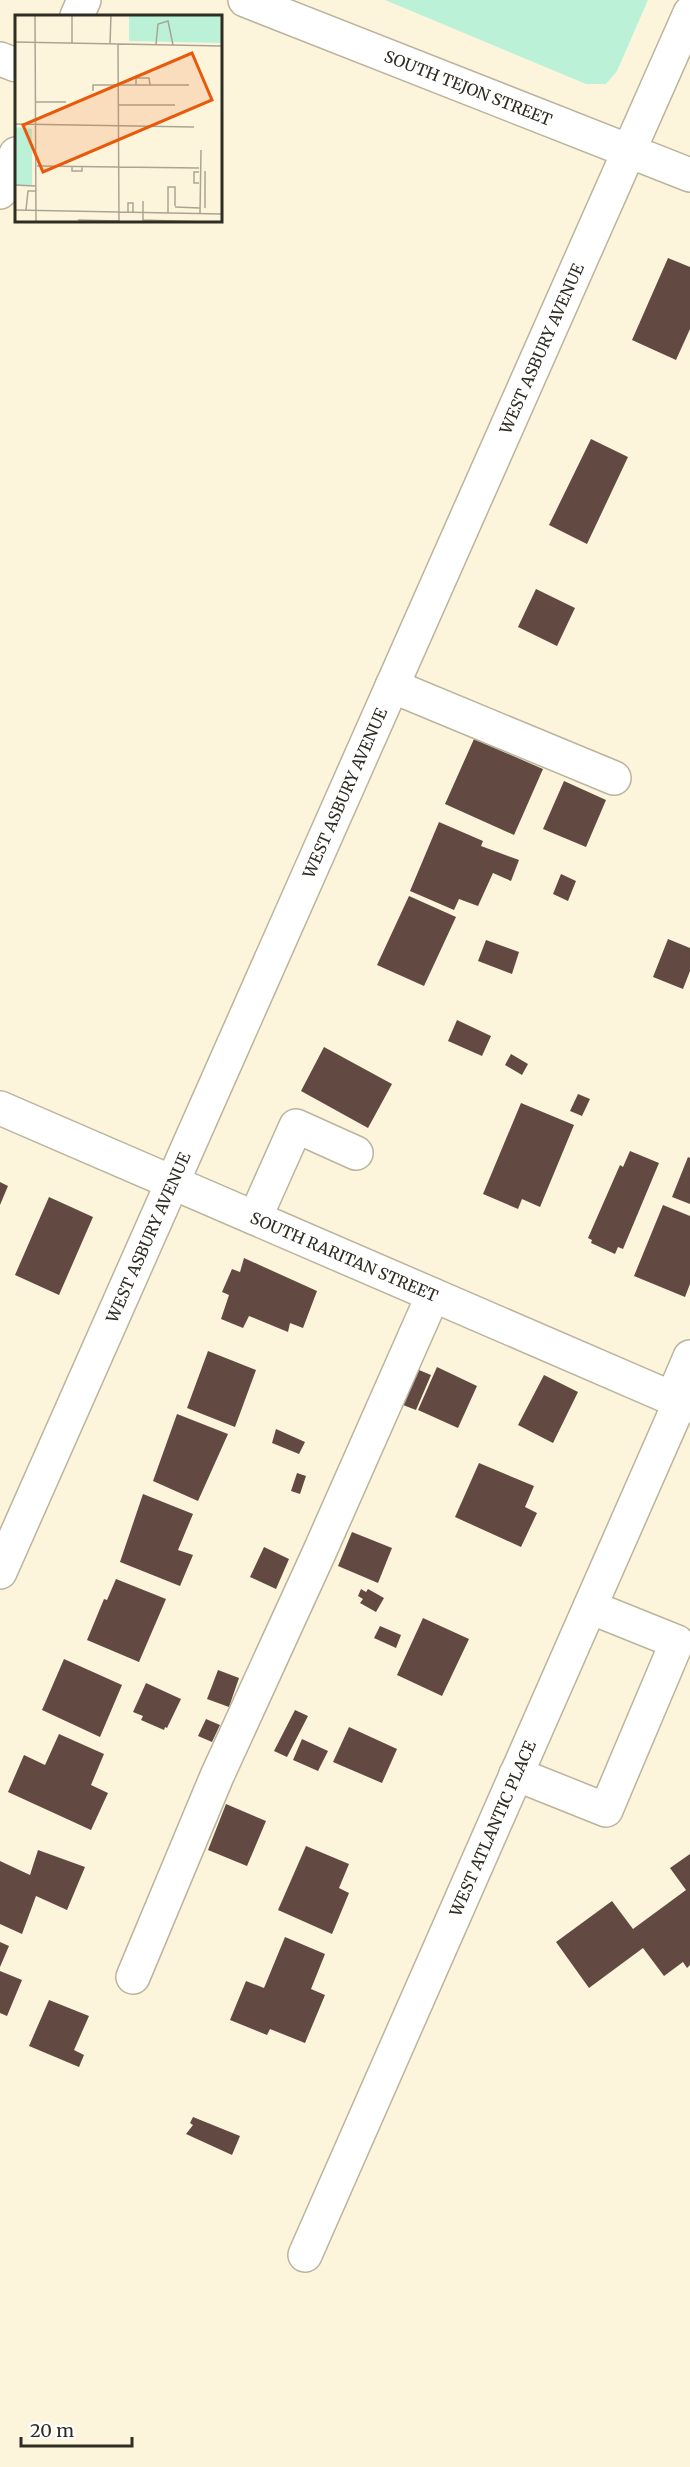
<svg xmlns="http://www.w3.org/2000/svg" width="690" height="2467" font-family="Merriweather,serif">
  <rect width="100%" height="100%" fill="#fcf5dc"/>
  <path fill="#bbf2d7" d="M385 0H648L617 71 606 84H586Z"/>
  <path fill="#624a43" d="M668 258 690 267V329L676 360 632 340Z
    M591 439 628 457 587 544 549 525Z
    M536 589 575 608 557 646 518 627Z
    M474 739 543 769 514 835 445 804Z
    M564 781 606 800 586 847 543 829Z
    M439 822 483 841 481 846 519 860 511 881 493 873 478 906 459 899 454 910 410 891Z
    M561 874 576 881 568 901 553 894Z
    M409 896 456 917 424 986 377 965Z
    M668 939 690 948V971L683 989 653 977Z
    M486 940 519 952 512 974 478 961Z
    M457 1020 491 1036 482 1056 448 1041Z
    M324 1047 392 1084 368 1128 301 1091Z
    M511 1054 528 1064 522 1075 505 1065Z
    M578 1094 590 1099 582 1116 570 1111Z
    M521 1103 574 1125 540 1207 522 1199 518 1209 483 1194Z
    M630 1151 659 1163 623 1249 618 1247 615 1254 591 1243 592 1240 588 1238 620 1165 623 1167Z
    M688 1157 690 1158V1204L672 1197Z
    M0 1182 8 1186 0 1205Z
    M49 1197 93 1217 59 1295 15 1275Z
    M663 1205 690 1216V1284L685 1297 634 1276Z
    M244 1258 317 1291 303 1328 290 1323 288 1332 249 1316 243 1328 221 1319 229 1295 222 1292 232 1269 240 1272Z
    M208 1351 256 1370 235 1427 187 1408Z
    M437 1367 477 1386 458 1428 418 1410Z
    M419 1370 431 1375 416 1410 403 1405Z
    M544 1375 578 1392 553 1443 518 1425Z
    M177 1414 228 1434 198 1501 153 1481Z
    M276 1429 305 1442 299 1454 272 1443Z
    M479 1463 534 1486 525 1507 537 1513 521 1547 455 1517Z
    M297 1473 306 1476 300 1494 291 1491Z
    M143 1494 193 1514 178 1550 193 1555 180 1586 120 1562Z
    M352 1532 392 1548 378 1583 338 1566Z
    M264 1547 289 1559 276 1589 250 1577Z
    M116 1579 166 1599 139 1662 87 1640 104 1599 107 1600Z
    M361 1589 366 1592 368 1589 384 1598 376 1612 360 1603 363 1599 358 1596Z
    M423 1618 469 1639 442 1696 397 1675Z
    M380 1626 401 1635 396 1648 374 1638Z
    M64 1659 122 1685 100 1737 42 1710Z
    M218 1670 239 1678 229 1707 207 1699Z
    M146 1683 181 1699 167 1728 165 1727 164 1730 141 1720 143 1716 133 1712Z
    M295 1710 308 1716 287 1757 274 1751Z
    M206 1719 220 1725 212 1742 198 1736Z
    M349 1727 397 1749 382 1783 333 1762Z
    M59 1734 104 1754 91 1785 108 1793 91 1830 8 1792 24 1755 45 1765Z
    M302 1739 328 1751 318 1771 293 1760Z
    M226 1804 266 1821 247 1866 208 1850Z
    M306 1846 349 1864 339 1888 349 1893 332 1934 278 1910Z
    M38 1850 85 1867 67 1910 36 1896 22 1934 0 1924V1861L30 1875Z
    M690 1854V1965L687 1968 683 1962 664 1976 643 1948 589 1988 556 1942 612 1901 633 1929 686 1890 670 1868Z
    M285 1937 325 1954 311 1989 325 1995 305 2043 270 2029 267 2035 230 2020 246 1981 264 1988Z
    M0 1942 9 1946 0 1967Z
    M0 1971 22 1980 7 2016 0 2013Z
    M49 2000 89 2016 74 2050 84 2055 79 2067 29 2046Z
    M193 2117 240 2136 232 2155 186 2134 193 2125 190 2123Z"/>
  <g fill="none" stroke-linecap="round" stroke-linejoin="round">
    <g stroke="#bbb49d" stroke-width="36">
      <g id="minor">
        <path id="s1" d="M245 0 690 175"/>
        <path d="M77 16 84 0"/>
        <path d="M0 59 16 65"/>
        <path d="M0 192 16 154"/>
        <path d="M392 686 614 778"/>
        <path id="s2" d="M0 1108 690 1406"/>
        <path d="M255 1218 296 1126 356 1153"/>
        <path d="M672 1399 690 1357"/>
        <path id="s3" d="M0 1572 690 13"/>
        <path d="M516 1774 606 1810 677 1642 590 1607"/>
        <path d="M133 1977 217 1776 319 1553 433 1295"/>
        <path id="s4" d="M305 2255 680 1402"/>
      </g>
    </g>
    <use href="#minor" stroke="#fff" stroke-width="33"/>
  </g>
  <g text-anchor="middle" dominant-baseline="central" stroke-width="6" stroke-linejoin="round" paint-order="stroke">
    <g font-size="16" fill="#2f2d23" stroke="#fff">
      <text stroke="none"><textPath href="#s1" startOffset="240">SOUTH TEJON STREET</textPath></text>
      <text stroke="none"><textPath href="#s3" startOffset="1338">WEST ASBURY AVENUE</textPath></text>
      <text stroke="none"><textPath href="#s3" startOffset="852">WEST ASBURY AVENUE</textPath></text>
      <text stroke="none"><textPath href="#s3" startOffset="366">WEST ASBURY AVENUE</textPath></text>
      <text stroke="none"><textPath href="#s2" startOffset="375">SOUTH RARITAN STREET</textPath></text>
      <text stroke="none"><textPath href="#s4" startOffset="466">WEST ATLANTIC PLACE</textPath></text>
    </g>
  </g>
  <g transform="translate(15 15)">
    <rect width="207" height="207" fill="#fcf5dc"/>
    <path d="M114 0H207V28L114 26ZM0 112 17 114V170H0Z" fill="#bbf2d7"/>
    <path fill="none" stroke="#aaa592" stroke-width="1.5" d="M20 0 21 207M0 27 207 31M57 28V0M95 29 96 0M103 29 104 207M141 29 143 9 153 6 158 30M104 70H174M121 70V63H134L135 70M78 76V70H104M20 87H51M104 90H160M0 109 179 112M22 151 184 153M57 151V156H67V151M190 156V193M184 157H179V168H184M0 170 21 171M128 186V206M160 192 185 193M0 195 207 199M11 195 13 176H21M113 197V188H118V197M153 198V172H160V191M185 198 186 135M63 205 104 206M128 205 190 207"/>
    <path fill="#e8590c" fill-opacity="0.15" stroke="#e8590c" stroke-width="3" d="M177 38 197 85 28 157 8 110Z"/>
    <rect width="207" height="207" fill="none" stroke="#2f2d23" stroke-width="3"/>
  </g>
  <path d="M21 2437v9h111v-9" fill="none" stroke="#2f2d23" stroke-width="3"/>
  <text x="30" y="2437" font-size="18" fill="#2f2d23" stroke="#ffffff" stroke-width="4.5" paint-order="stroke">20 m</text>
</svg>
